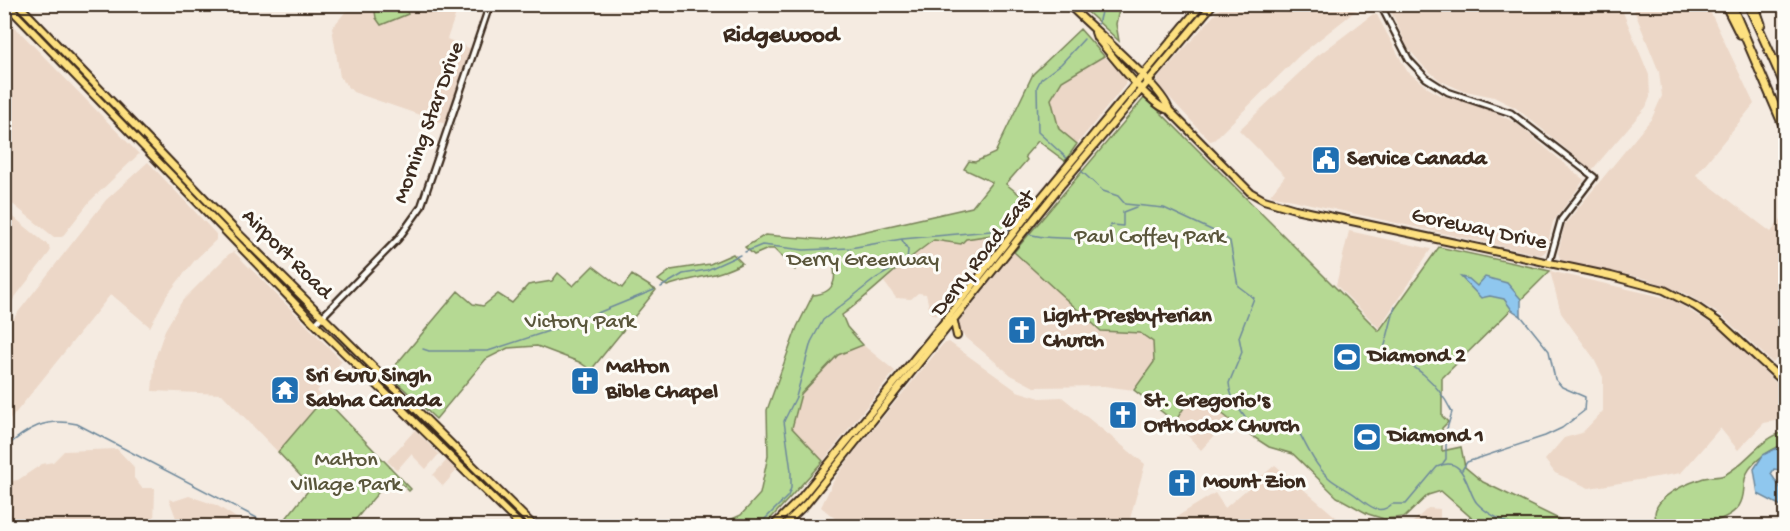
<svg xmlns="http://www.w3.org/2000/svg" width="1790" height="531" font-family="'Gochi Hand',sans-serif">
  <rect width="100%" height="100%" fill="#f5ebe1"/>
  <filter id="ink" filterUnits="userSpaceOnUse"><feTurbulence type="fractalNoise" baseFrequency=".0167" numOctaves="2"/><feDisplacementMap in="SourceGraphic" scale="12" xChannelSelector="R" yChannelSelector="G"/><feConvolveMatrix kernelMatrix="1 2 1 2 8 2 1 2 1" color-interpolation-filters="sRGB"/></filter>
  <g filter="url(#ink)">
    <path fill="#ecd7c7" d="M180 5H237V7L180 13Z
      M351 5H459L447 39 474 50 449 125 353 92 340 77 332 28Z
      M1223 5V4L1363 5 1301 54 1214 140 1210 141 1158 85V78Z
      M1388 5H1620L1649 75 1650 97 1646 107 1592 170 1516 108 1494 97 1461 90 1441 81 1424 67 1408 48Z
      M1632 5H1707L1754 104 1696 175 1771 232 1785 214V348L1773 363 1721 315 1686 294 1647 279 1561 261 1558 253 1565 224 1652 118 1662 96 1659 72Z
      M1373 14 1377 15 1407 71 1428 88 1440 95 1486 108 1516 123 1584 180 1553 222 1546 251 1541 255 1270 195 1285 176 1239 130 1316 57Z
      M13 25 139 154 90 201 62 237H54L5 198 4 35Z
      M1104 56 1126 79 1125 85 1077 144 1059 129 1051 99 1062 81Z
      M148 162 216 234V240L195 260 167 295 150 327 111 294 5 426V329L106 200Z
      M5 210 49 246 50 252 5 310Z
      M1349 231 1431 249 1379 328 1336 285Z
      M1005 233 935 316 930 312 926 294 918 293 911 299 896 298 884 282 916 252 934 240 961 244 966 239Z
      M234 252 342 361 317 391 324 398 278 452 222 394 152 391 155 359 165 330 182 301 229 254Z
      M1014 252 1101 331 1141 333 1153 342 1155 362 1134 390 1104 386 1034 387 1011 375 957 330V324Z
      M1550 271 1671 299 1726 333 1785 392V419L1764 423 1738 450 1720 428 1681 473 1589 488 1555 473 1545 460 1564 438 1582 433 1603 411V377L1593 357 1561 313Z
      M949 342 1017 391 1040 398 1062 397 1145 464 1128 526H844L821 507 834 480 852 455 943 344Z
      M863 345 895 371 823 461 792 428 801 394 838 355Z
      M1203 398 1229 420 1201 450 1175 422 1185 406Z
      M415 430 439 454 426 469 411 454 397 470 387 461Z
      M117 449 134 467V478L142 488H155L154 526H5V482L18 480 42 464 53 462 64 451Z
      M447 460 457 470 443 486 433 475Z
      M1275 465 1343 523 1370 526H1162L1215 493 1225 508Z
      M189 496 216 505 249 526H179L169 499 174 501Z
      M1428 508 1440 509V526H1409Z"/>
    <path fill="#b5d993" stroke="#788258" stroke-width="1.5" d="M374 5H404L408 14 381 25 376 18Z
      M1080 5H1120L1116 24 1119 41Z
      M1080 29 1104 56 1062 81 1051 99 1059 129 1077 144 1065 161 1038 141 1025 156 1027 160 1006 184 1029 202 1005 233 966 239 961 244 934 240C901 262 874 292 842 315L847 327 863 345 838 355 801 394 792 428 823 461 764 526H717L741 515 760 494 768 456 767 410 797 327 813 295C838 293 837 275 831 256L799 260 795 270 774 249H768L754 255 745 247 765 235 827 240 972 207 992 182 964 169 969 161 975 162 995 153 1033 74Z
      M1145 97 1379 331 1439 247 1550 271 1442 378V416L1448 422 1442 428V451L1461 447 1465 467 1483 482 1573 526H1486L1474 520 1441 491 1428 495 1405 517 1384 519 1368 514 1337 497 1293 454 1269 447 1241 429 1203 398 1185 406 1175 422 1134 390 1154 362 1153 342 1140 333 1101 331 1014 252Z
      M733 254 742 263C718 277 692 277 667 286L658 280 671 270 710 264Z
      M593 266 622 288 632 275 656 290 591 370 579 362 537 346 508 348 486 359 436 419 388 374 458 291 473 304 483 306 498 294 512 303 528 285 552 281 558 273 573 286Z
      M324 398 411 489 409 491 393 475 350 526H280L311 487 278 452Z
      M1785 432V444C1771 449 1748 463 1745 479 1743 489 1745 497 1739 506 1723 527 1684 526 1660 526 1641 503 1682 485 1701 479 1708 476 1718 478 1724 475 1747 464 1759 438 1785 432Z"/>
    <path fill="#8fc7ee" stroke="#6d889b" stroke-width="1.5" d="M1461 277 1469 279 1477 286 1485 277 1507 283 1521 299V316L1512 310 1504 299 1490 296 1481 298Z
      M1785 444V471L1774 469 1771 474 1784 493 1785 508 1758 494 1754 469 1763 455Z"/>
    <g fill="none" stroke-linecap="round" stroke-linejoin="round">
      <path stroke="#6d889b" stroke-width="1.5" d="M1098 24 1103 4
        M1070 161 1038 132 1037 87 1041 79 1061 64 1084 39
        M1078 168 1103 191 1118 196 1125 204 1164 208 1220 234 1230 241 1238 286 1254 298 1239 337 1242 352 1229 383 1230 390 1234 402 1254 430 1269 434 1281 430 1282 421 1292 420C1304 439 1311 461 1328 477 1336 485 1350 490 1359 498 1370 506 1379 516 1392 504H1406L1437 467C1466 453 1467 493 1477 503 1487 514 1501 520 1514 526
        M1026 233C1049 242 1074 234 1098 244L1107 238 1111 225 1123 226V212L1136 207
        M745 252 762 245 804 250 850 248 902 239 1013 229
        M661 287 683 274 707 270 740 255
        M1395 307 1384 349C1416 367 1435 378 1452 412L1446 432
        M423 349 429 351H488L573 323 654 290
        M4 449C27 428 46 417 77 424L257 518 265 526
        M1443 463 1446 459V435
        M1462 470 1467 462 1545 436 1562 428 1584 411 1585 397 1562 387 1555 379 1549 351 1521 316
        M758 526 788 496 791 488V471L784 421 796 397 811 342 823 320 875 279 907 260 908 250 902 240"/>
      <g stroke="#3b2a1e" stroke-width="9">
        <path id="minor" d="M1380 4 1409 60 1426 78 1448 92 1511 113 1594 177 1561 220 1549 263
          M315 324 398 239 421 207 490 4"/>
      </g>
      <g stroke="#3b2a1e" stroke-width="10">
        <path id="major" d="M6 4 315 324 521 526
          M18 4 238 233 534 526
          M1068 4C1088 25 1164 88 1169 110L1250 192 1264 200 1295 209 1611 276 1664 290 1695 306 1720 323 1786 384
          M1095 32 1097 38C1111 54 1151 107 1169 110
          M954 322 957 336
          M773 526 800 499 941 326 1036 204 1202 4
          M783 526 806 504 1062 184 1213 4"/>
      </g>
      <g stroke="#3b2a1e" stroke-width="11">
        <path id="highway" d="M1725 4 1740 34
          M1731 4 1786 132
          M1748 4 1786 88
          M1754 4 1761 24"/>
      </g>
      <use href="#minor" stroke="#fdfcf7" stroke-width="4.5"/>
      <use href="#major" stroke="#fde080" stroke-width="6"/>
      <use href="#highway" stroke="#fde080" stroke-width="7"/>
    </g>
  </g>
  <defs>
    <g id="civic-square" transform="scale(1.5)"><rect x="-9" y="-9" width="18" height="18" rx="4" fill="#1f6fb2" stroke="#fdfcf7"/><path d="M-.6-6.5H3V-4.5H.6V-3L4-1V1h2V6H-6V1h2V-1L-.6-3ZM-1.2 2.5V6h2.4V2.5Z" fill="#fff"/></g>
    <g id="church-square" transform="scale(1.5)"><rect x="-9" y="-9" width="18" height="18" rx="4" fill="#1f6fb2" stroke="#fdfcf7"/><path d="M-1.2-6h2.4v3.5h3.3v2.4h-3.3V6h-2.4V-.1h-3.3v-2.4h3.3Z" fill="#fff"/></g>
    <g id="stadium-square" transform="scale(1.5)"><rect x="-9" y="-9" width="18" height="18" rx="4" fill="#1f6fb2" stroke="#fdfcf7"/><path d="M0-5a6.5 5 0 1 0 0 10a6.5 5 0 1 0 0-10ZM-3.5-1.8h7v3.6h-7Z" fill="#fff"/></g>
    <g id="temple-square" transform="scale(1.5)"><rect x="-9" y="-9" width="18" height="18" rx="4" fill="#1f6fb2" stroke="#fdfcf7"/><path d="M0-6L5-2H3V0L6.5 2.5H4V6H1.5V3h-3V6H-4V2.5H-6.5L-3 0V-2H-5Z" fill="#fff"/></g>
  </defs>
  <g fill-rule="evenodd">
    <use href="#civic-square" x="1326" y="160"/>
    <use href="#church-square" x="1022" y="330"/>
    <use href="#stadium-square" x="1347" y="357"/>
    <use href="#church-square" x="585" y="381"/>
    <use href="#temple-square" x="285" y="390"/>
    <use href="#church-square" x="1123" y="415"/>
    <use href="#stadium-square" x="1367" y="437"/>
    <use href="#church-square" x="1182" y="483"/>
  </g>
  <g text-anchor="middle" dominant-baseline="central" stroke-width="6" stroke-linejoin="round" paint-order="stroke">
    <g font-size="22" fill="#3b2a1e" stroke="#fdfcf7">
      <text transform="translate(430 123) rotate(-70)">Morning Star Drive</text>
      <text transform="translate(1479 230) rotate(12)">Goreway Drive</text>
      <text transform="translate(984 254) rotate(-52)">Derry Road East</text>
      <text transform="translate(286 255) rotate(45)">Airport Road</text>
    </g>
    <g font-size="22" font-weight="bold" fill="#3b2a1e" stroke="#fdfcf7" text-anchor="start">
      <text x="1347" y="160">Service Canada</text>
      <text x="1043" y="317">Light Presbyterian<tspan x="1043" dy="25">Church</tspan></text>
      <text x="1368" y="357">Diamond 2</text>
      <text x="606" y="368">Malton<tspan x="606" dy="25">Bible Chapel</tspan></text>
      <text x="306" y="377">Sri Guru Singh<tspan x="306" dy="25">Sabha Canada</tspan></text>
      <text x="1144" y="402">St. Gregorio's<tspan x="1144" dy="25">Orthodox Church</tspan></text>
      <text x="1388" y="437">Diamond 1</text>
      <text x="1203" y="483">Mount Zion</text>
    </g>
    <g font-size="22" fill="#5a563b" stroke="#fdfcf7">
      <text x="1150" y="238">Paul Coffey Park</text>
      <text x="863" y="261">Derry Greenway</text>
      <text x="580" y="323">Victory Park</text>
      <text x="346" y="461">Malton<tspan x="346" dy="25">Village Park</tspan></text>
    </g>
    <g font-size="24" font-weight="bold" fill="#3b2a1e" stroke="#fdfcf7">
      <text x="781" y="36">Ridgewood</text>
    </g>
  </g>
  <rect width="1790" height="531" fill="none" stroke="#fdfcf7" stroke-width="24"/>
  <rect x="12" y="12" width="1766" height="507" fill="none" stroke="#3b2a1e" stroke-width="2" filter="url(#ink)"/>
</svg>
